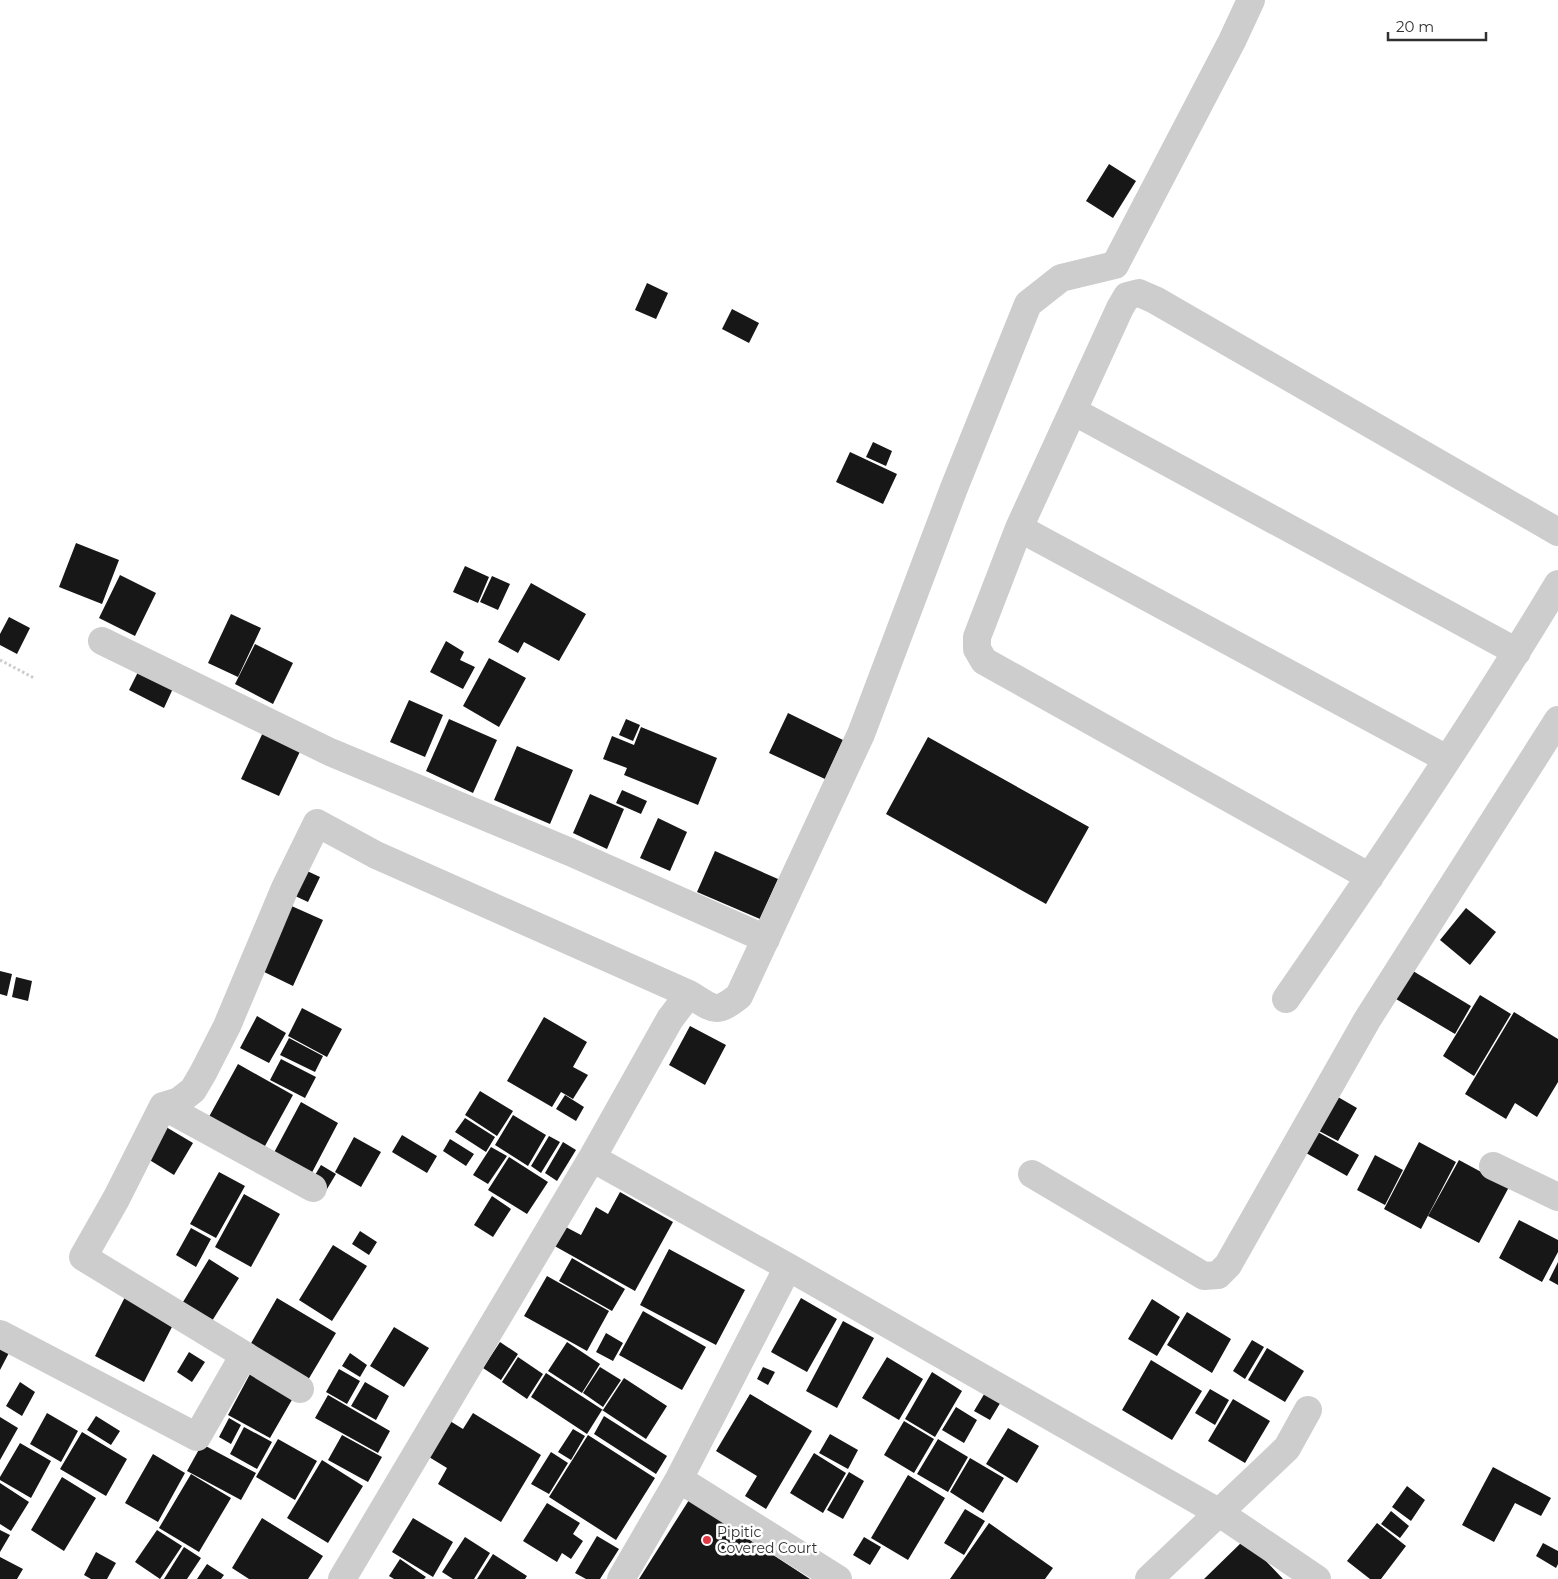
<svg xmlns="http://www.w3.org/2000/svg" width="1558" height="1579" font-family="Montserrat,sans-serif">
  <rect width="100%" height="100%" fill="#fff"/>
  <path fill="#171717" d="M1109 164 1136 181 1113 218 1086 201Z
    M647 283 668 293 656 319 635 310Z
    M732 309 759 323 749 343 722 329Z
    M873 442 892 451 886 466 866 457Z
    M850 452 897 474 883 504 836 482Z
    M76 543 119 560 102 604 59 587Z
    M465 566 489 577 478 603 453 592Z
    M120 575 156 593 135 636 99 618Z
    M492 576 510 584 498 610 480 602Z
    M531 583 586 614 559 661 524 642 518 653 498 642Z
    M231 614 261 628 238 677 208 663Z
    M9 617 30 628 17 654 0 645V634Z
    M446 641 464 652 460 660 475 667 463 689 430 672Z
    M255 644 293 663 273 704 235 684Z
    M489 658 526 678 499 727 463 706Z
    M141 666 176 682 164 708 129 690Z
    M409 700 443 715 425 757 390 742Z
    M788 713 843 740 825 779 769 753Z
    M449 719 497 740 473 793 426 771Z
    M626 719 640 725 633 741 619 735Z
    M266 726 304 743 279 796 241 779Z
    M641 727 717 758 698 805 624 775 627 768 603 759 612 736 634 745Z
    M928 737 1089 827 1046 904 886 814Z
    M517 746 573 770 550 824 494 800Z
    M622 790 647 801 641 814 616 803Z
    M590 794 624 809 607 849 573 833Z
    M658 818 687 832 670 871 640 858Z
    M715 851 778 879 760 919 697 892Z
    M305 870 320 877 308 902 293 895Z
    M287 904 323 920 293 986 258 969Z
    M1466 908 1496 932 1470 965 1440 940Z
    M0 971 12 974 7 996 0 994Z
    M1413 971 1471 1006 1455 1034 1396 999Z
    M16 977 32 981 28 1001 12 997Z
    M1480 995 1511 1014 1474 1076 1443 1056Z
    M302 1008 342 1029 327 1057 288 1036Z
    M1514 1012 1558 1039V1082L1537 1117 1515 1103 1506 1119 1465 1094Z
    M257 1016 286 1033 269 1063 240 1048Z
    M544 1017 587 1042 573 1067 588 1075 573 1099 561 1092 552 1107 507 1081Z
    M690 1026 726 1045 705 1085 669 1065Z
    M289 1038 323 1056 315 1072 280 1055Z
    M281 1059 316 1077 305 1098 270 1080Z
    M238 1064 293 1095 260 1155 205 1124Z
    M480 1091 513 1111 497 1136 465 1115Z
    M565 1095 584 1107 576 1121 556 1109Z
    M1338 1097 1357 1108 1338 1141 1319 1131Z
    M301 1102 338 1123 307 1182 269 1162Z
    M513 1115 546 1135 528 1166 495 1145Z
    M465 1118 495 1137 486 1152 455 1132Z
    M161 1124 193 1143 174 1175 143 1156Z
    M1318 1132 1359 1155 1347 1176 1306 1153Z
    M402 1135 437 1156 427 1173 392 1152Z
    M549 1136 560 1142 541 1173 531 1166Z
    M354 1137 381 1152 361 1187 335 1172Z
    M450 1139 474 1154 466 1166 443 1151Z
    M563 1142 576 1150 557 1181 545 1173Z
    M1419 1142 1456 1162 1421 1229 1384 1209Z
    M491 1147 507 1156 488 1184 473 1175Z
    M1375 1155 1403 1170 1385 1205 1357 1190Z
    M509 1157 548 1182 527 1214 488 1190Z
    M1459 1160 1509 1187 1479 1243 1428 1216Z
    M321 1165 336 1174 324 1194 309 1185Z
    M219 1172 245 1186 216 1238 190 1224Z
    M620 1192 673 1222 635 1291 551 1244 562 1225 581 1235 596 1207 608 1214Z
    M244 1194 280 1214 251 1267 215 1247Z
    M492 1196 511 1209 493 1237 474 1225Z
    M1519 1220 1558 1240V1252L1542 1282 1499 1258Z
    M191 1228 211 1239 196 1267 176 1255Z
    M360 1231 377 1242 369 1255 352 1244Z
    M333 1245 367 1266 332 1321 299 1300Z
    M669 1249 745 1290 716 1345 640 1305Z
    M572 1258 625 1289 612 1311 559 1281Z
    M209 1259 239 1278 212 1321 183 1302Z
    M1558 1262V1285L1549 1280Z
    M547 1276 609 1311 587 1351 524 1316Z
    M125 1297 174 1323 144 1382 95 1356Z
    M277 1298 336 1333 308 1380 250 1345Z
    M801 1298 837 1319 807 1372 771 1352Z
    M1152 1299 1180 1317 1157 1356 1128 1339Z
    M643 1311 706 1347 682 1390 619 1355Z
    M1187 1312 1231 1339 1212 1373 1167 1345Z
    M843 1321 874 1338 837 1408 806 1391Z
    M394 1327 429 1348 404 1387 370 1366Z
    M606 1333 623 1343 613 1361 596 1352Z
    M1252 1340 1264 1347 1245 1379 1233 1371Z
    M500 1342 518 1354 501 1380 483 1368Z
    M567 1342 600 1364 582 1393 548 1371Z
    M0 1343 11 1349 0 1370Z
    M1267 1348 1304 1371 1285 1402 1248 1380Z
    M189 1352 205 1362 192 1382 177 1372Z
    M350 1353 367 1365 360 1377 342 1366Z
    M518 1357 543 1374 527 1399 502 1382Z
    M887 1357 923 1379 899 1420 862 1398Z
    M1151 1360 1202 1391 1172 1440 1122 1410Z
    M600 1367 621 1380 603 1407 583 1393Z
    M763 1367 775 1372 768 1385 757 1379Z
    M339 1369 360 1381 347 1404 326 1392Z
    M932 1372 962 1391 935 1437 905 1419Z
    M546 1373 603 1410 624 1378 667 1406 646 1439 602 1410 587 1434 531 1397Z
    M250 1374 293 1398 270 1438 228 1415Z
    M20 1382 35 1392 22 1416 6 1406Z
    M365 1382 389 1396 376 1420 351 1406Z
    M989 1386 1005 1395 990 1420 974 1411Z
    M1210 1389 1229 1400 1215 1425 1195 1413Z
    M750 1394 812 1431 766 1509 745 1496 757 1476 716 1451Z
    M328 1395 390 1431 378 1453 315 1418Z
    M1233 1399 1270 1421 1245 1463 1208 1441Z
    M956 1407 977 1420 964 1443 942 1430Z
    M47 1413 78 1431 61 1462 30 1444Z
    M473 1413 541 1455 501 1522 438 1484 447 1468 429 1457 450 1421 463 1429Z
    M96 1416 120 1431 111 1445 87 1430Z
    M604 1416 667 1456 656 1474 594 1434Z
    M0 1417 18 1428 0 1460Z
    M229 1418 241 1425 231 1444 219 1437Z
    M904 1421 934 1439 914 1473 884 1455Z
    M244 1427 272 1442 257 1469 230 1454Z
    M1008 1428 1039 1446 1017 1483 986 1464Z
    M573 1429 585 1436 571 1460 558 1452Z
    M82 1432 127 1459 106 1496 60 1469Z
    M830 1434 858 1450 848 1469 819 1453Z
    M342 1435 382 1457 368 1482 328 1460Z
    M588 1435 655 1478 616 1540 549 1497Z
    M278 1439 317 1461 295 1500 256 1477Z
    M938 1439 968 1457 948 1492 917 1474Z
    M20 1443 51 1461 31 1498 0 1480V1477Z
    M202 1444 256 1473 241 1500 187 1471Z
    M551 1452 568 1463 549 1494 531 1484Z
    M814 1453 846 1473 823 1513 790 1493Z
    M153 1454 185 1473 158 1522 125 1503Z
    M970 1458 1004 1478 983 1513 950 1492Z
    M322 1460 363 1486 328 1543 287 1518Z
    M1493 1467 1551 1498 1541 1516 1515 1503 1494 1542 1462 1525Z
    M849 1472 864 1481 843 1519 827 1510Z
    M191 1474 231 1498 199 1552 159 1528Z
    M908 1475 945 1498 908 1560 871 1538Z
    M62 1477 96 1498 64 1551 31 1530Z
    M0 1483 29 1502 11 1531 0 1524Z
    M1407 1486 1425 1500 1411 1521 1392 1507Z
    M689 1500 810 1579H639Z
    M547 1503 580 1523 573 1534 583 1541 571 1559 562 1553 557 1562 523 1541Z
    M965 1509 985 1521 964 1555 944 1543Z
    M1391 1511 1409 1526 1400 1538 1381 1524Z
    M262 1518 323 1556 308 1579H249L232 1568Z
    M413 1518 453 1542 433 1577 392 1552Z
    M989 1523 1053 1568 1045 1579H950Z
    M1377 1523 1406 1546 1381 1579H1370L1347 1561Z
    M0 1530 10 1535 0 1552Z
    M157 1530 182 1546 160 1579 135 1562Z
    M597 1536 619 1549 600 1579H586L575 1573Z
    M465 1537 490 1553 474 1579H453L442 1572Z
    M864 1537 881 1547 870 1565 853 1555Z
    M1245 1539 1283 1579H1204Z
    M1543 1543 1558 1551V1564L1556 1568 1536 1556Z
    M184 1547 201 1558 187 1579H164Z
    M96 1552 116 1563 107 1579H91L84 1575Z
    M493 1554 527 1576 525 1579H477Z
    M0 1557 23 1569 17 1579H0Z
    M400 1559 426 1577 424 1579H394L389 1576Z
    M207 1564 224 1575 221 1579H197Z"/>
  <g fill="none" stroke-linecap="round" stroke-linejoin="round">
    <path stroke="#cdcdcd" stroke-width="3" stroke-dasharray="2.5 2.5" stroke-linecap="butt" d="M0 660 34 678"/>
    <path stroke="#cdcdcd" stroke-width="28" d="M1073 411 1517 652
      M1019 528 1447 759
      M102 641 330 752 570 852 766 939
      M1370 877 984 661 977 649V637L1019 528 1120 308 1127 296 1139 293 1155 300 1558 532
      M1286 999C1380 863 1473 725 1558 584
      M163 1106 313 1188
      M592 1158 788 1267 1218 1512 1317 1579
      M1493 1166 1558 1197
      M1032 1174 1204 1276 1218 1275 1228 1265 1367 1020 1558 720
      M0 1334 197 1437 244 1355
      M300 1389 83 1257 116 1199 163 1106 179 1101 193 1090 203 1073 227 1026 285 888 317 823 376 855 689 994C714 1009 715 1015 739 996L861 734 954 488 1028 304 1061 278 1115 265 1232 41 1251 0
      M679 1479 838 1579
      M342 1579 592 1158 670 1019 689 994
      M621 1579 679 1479 788 1267
      M1149 1579 1287 1448 1308 1410"/>
  </g>
  <circle fill="#e13946" stroke="#fff" stroke-width="2" cx="707" cy="1540" r="5"/>
  <g text-anchor="middle" dominant-baseline="central" stroke-width="5" stroke-linejoin="round" paint-order="stroke">
    <g font-size="14" fill="#303030" stroke="#fff" text-anchor="start">
      <text x="717" y="1532">Pipitic<tspan x="717" dy="16">Covered Court</tspan></text>
    </g>
  </g>
  <path d="M1388 32v8h98v-8" fill="none" stroke="#303030" stroke-width="2.5"/>
  <text x="1396" y="32" font-size="15" fill="#303030" stroke="#ffffff" stroke-width="4" paint-order="stroke">20 m</text>
</svg>
